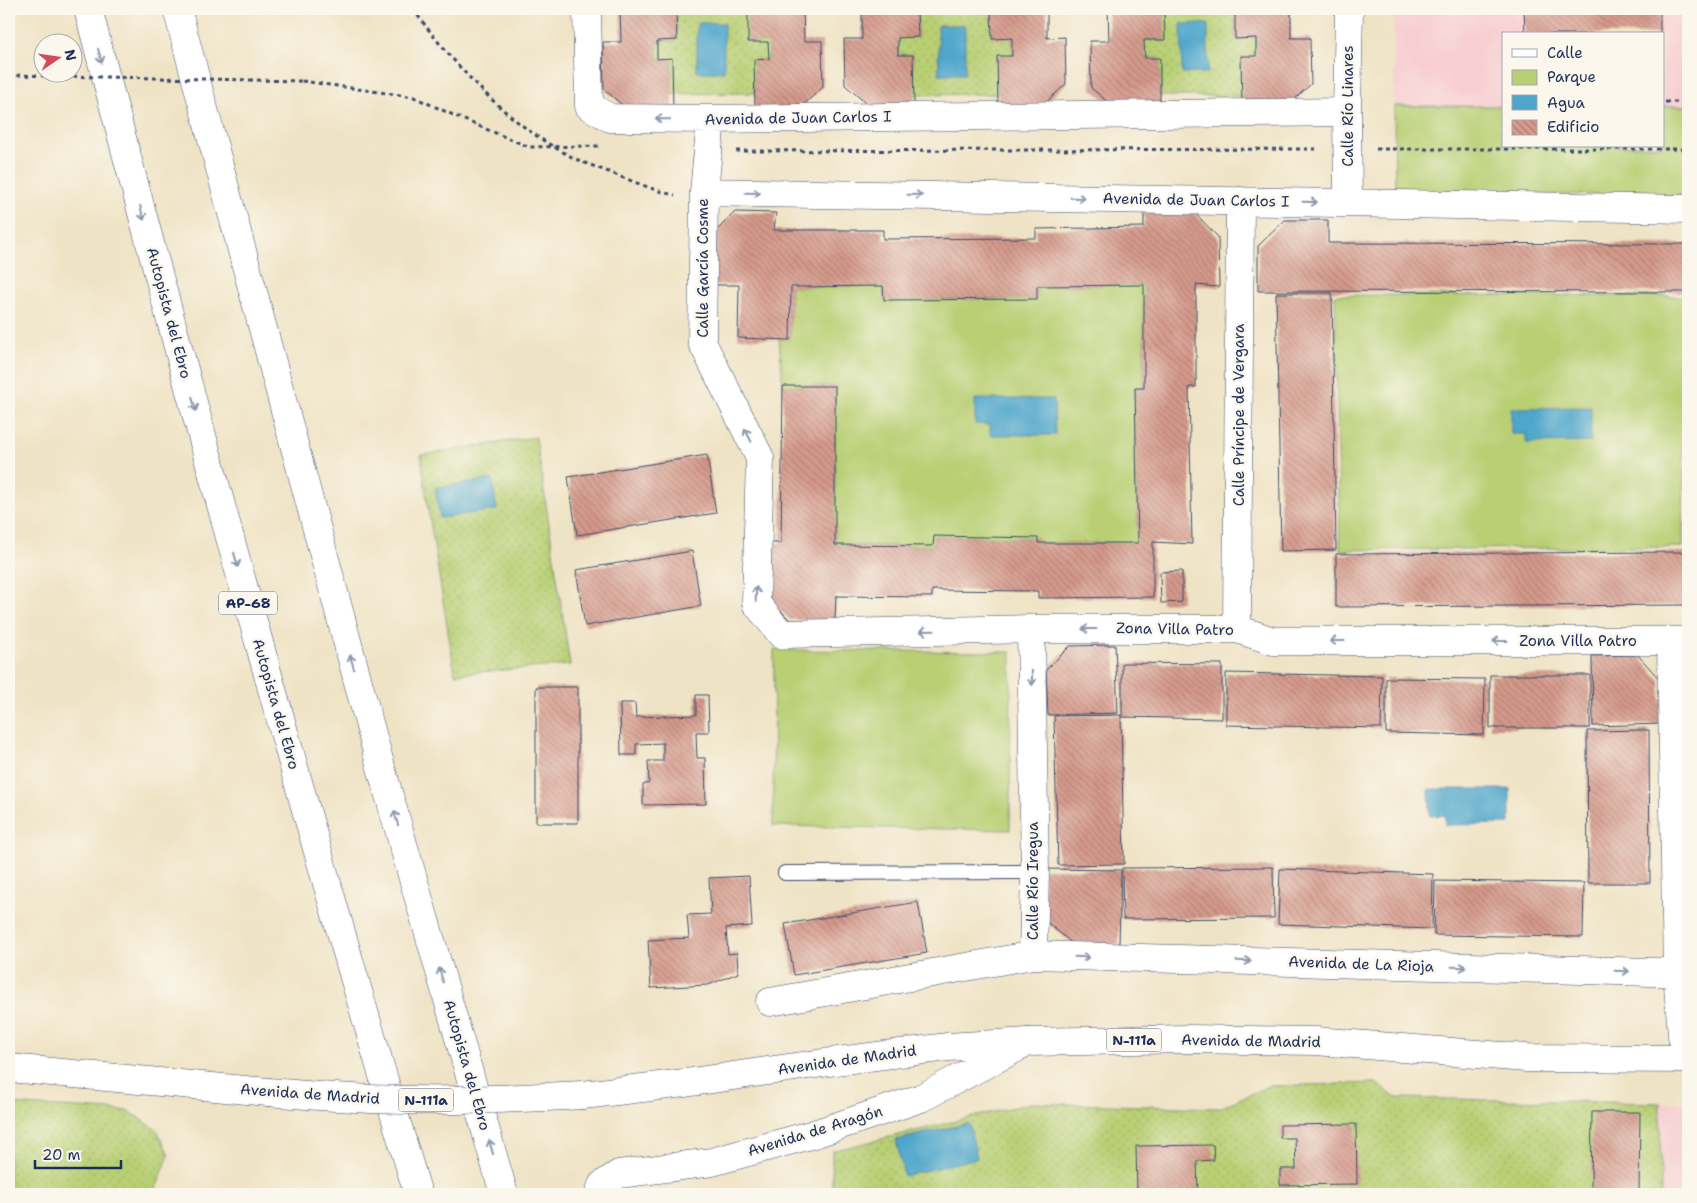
<svg xmlns="http://www.w3.org/2000/svg" width="1697" height="1203" font-family="'Shantell Sans',sans-serif">
  <defs>
    <pattern id="garden-dots" width="8" height="8" patternUnits="userSpaceOnUse" patternTransform="scale(1.25)"><rect width="8" height="8" fill="#b8cf73"/><path d="M2 2h.1M6 6h.1" fill="none" stroke="#9eb266" stroke-width="1.8" stroke-linecap="round"/></pattern>
    <pattern id="building-back-hatch" width="6" height="6" patternUnits="userSpaceOnUse" patternTransform="scale(1.25)"><rect width="6" height="6" fill="#d69a8b"/><path d="M-1 5l2 2M0 0l6 6M5-1l2 2" fill="none" stroke="#ad7e75"/></pattern>
  </defs>
  <rect width="100%" height="100%" fill="#fbf7ec"/>
  <filter id="ink" filterUnits="userSpaceOnUse"><feTurbulence type="fractalNoise" baseFrequency=".02" numOctaves="2"/><feDisplacementMap in="SourceGraphic" scale="10" xChannelSelector="R" yChannelSelector="G"/><feConvolveMatrix kernelMatrix="1 2 1 2 8 2 1 2 1" color-interpolation-filters="sRGB"/></filter>
  <filter id="wash" filterUnits="userSpaceOnUse"><feTurbulence type="fractalNoise" baseFrequency=".0096" numOctaves="4" result="noise"/><feDisplacementMap in="SourceGraphic" scale="20" xChannelSelector="R" yChannelSelector="G"/><feGaussianBlur stdDeviation="1.12" result="paint"/><feColorMatrix in="noise" values="0 0 0 0 0 0 0 0 0 0 0 0 0 0 0 0 0 1.4 0 .05"/><feComposite in="paint" operator="in"/></filter>
  <g filter="url(#wash)">
    <rect width="100%" height="100%" fill="#efe3c5"/>
    <path fill="#f7cfd2" d="M1394 9H1688V106H1663V34H1503V106H1394Z
      M1660 1103H1688V1194H1661Z"/>
    <path fill="#b8cf73" stroke="#6a7f68" d="M1394 106H1503V146H1663V106H1688V196L1395 192Z
      M1144 285V388H1135L1138 543H1038V538L934 536 933 546 835 545V386H783L779 339H790L791 287 883 286 884 300 1037 299V286Z
      M1335 295 1685 296 1683 547 1340 550Z
      M774 650 1011 652 1010 830 773 826Z"/>
    <path fill="url(#garden-dots)" stroke="#6a7f68" d="M676 9H748V42H768L769 59 754 60V93L672 94V59H657V41L677 40Z
      M917 9H991L992 38H1012V56H997L998 94 914 95 913 55H898V38L918 37Z
      M1164 9H1235V39L1256 38V56L1242 96H1160V58H1145L1144 40H1164Z
      M536 437 570 665 455 674 428 509 421 455Z
      M1376 1083 1396 1098 1660 1103 1661 1194H832V1151L1031 1103 1219 1108 1268 1086Z
      M9 1104 129 1111 157 1130 169 1155 154 1194H9Z"/>
    <path fill="#4ea6cb" stroke="#346a94" d="M697 23H724V72H697Z
      M1181 24H1208V73H1182Z
      M938 25H965V74H939Z
      M975 399H1054L1055 435H990V425L975 424Z
      M1591 407V442L1526 443V434H1511V408Z
      M492 479 497 510 440 518 435 488Z
      M1429 789H1510V824L1445 825V815L1430 816Z
      M969 1123 977 1158 904 1176 896 1140Z"/>
    <g id="blocks">
      <path fill="url(#building-back-hatch)" d="M620 9H676L677 40 657 41V59L672 58 673 108 627 109 604 89 603 42H621Z
        M748 9H803L804 41H822L823 87 800 108 755 109 754 60 769 59 768 42H748Z
        M862 9H917L918 37 898 38V55H913L914 105 869 106 845 85 844 39H862Z
        M991 9H1047V38L1065 37 1066 84 1043 105 998 106 997 56H1012V38L992 39Z
        M1108 9H1164L1165 40H1144L1145 58H1160V108H1115L1091 88 1090 41H1109Z
        M1235 9H1291V38H1310L1311 84 1287 106 1242 107 1241 56H1256V38L1235 39Z
        M1524 9H1660V34H1525Z
        M1144 210 1194 212 1218 237 1219 287 1196 285V387H1189L1192 544 1153 542V597L1038 598V591L932 590V597L836 596 835 620H790L763 593V543H781L783 386H835V545L933 546 934 536 1038 538V543H1138L1135 388H1144V285L1037 286V299L884 300 883 286 791 287 790 340 738 338 739 285H714V233L735 212 776 213 774 230H883V239L1036 238V229L1144 227Z
        M1285 220H1328V243L1688 244V292L1258 291V246Z
        M1276 293H1332L1336 550 1281 551Z
        M707 455 716 513 577 535 568 477Z
        M692 551 701 606 585 626 576 570Z
        M1688 552V605L1336 607V554Z
        M1182 571V602L1161 603 1160 572Z
        M1115 645 1118 713 1048 715 1046 670 1070 646Z
        M1638 655 1660 680 1661 724 1593 726 1592 656Z
        M1122 663 1222 664V719L1122 717Z
        M1688 672V731H1680L1681 681Z
        M1226 673 1382 676 1381 728 1226 725Z
        M1490 675H1590V728H1490Z
        M1386 678 1485 679 1484 735 1386 733Z
        M536 687H578V823H536Z
        M696 695H708L709 732H696L697 758H705L706 804 643 805V785L649 783 648 761H663V743L636 744V755H621L620 703H635L636 717 696 715Z
        M1121 715 1124 864 1058 865 1054 716Z
        M1649 730 1650 883H1588L1587 731Z
        M1273 867 1274 918 1123 919 1122 868Z
        M1044 869 1121 870 1119 944 1072 943 1044 920Z
        M1280 869 1433 874 1432 929 1278 924Z
        M749 876 752 926 726 928 728 954 737 953 738 973 708 985 651 988 648 940 689 938 687 915 711 914 709 878Z
        M1435 881 1584 883 1583 937 1434 935Z
        M918 902 927 953 794 975 785 924Z
        M1592 1112H1640L1639 1194H1591Z
        M1356 1124 1357 1184 1280 1185V1169H1296L1295 1138H1280V1125Z
        M1213 1145 1214 1160 1197 1161 1198 1194H1137L1136 1146Z
        M1405 1189 1487 1193V1194H1405Z"/>
    </g>
  </g>
  <g filter="url(#ink)">
    <use href="#blocks" fill-opacity="0" stroke="#3b4a6d" stroke-width="1"/>
    <g fill="none" stroke-linecap="round" stroke-linejoin="round">
      <g stroke="#3b4a6d" stroke-width="16">
        <path id="lane" d="M785 873 1035 872"/>
      </g>
      <g stroke="#3b4a6d" stroke-width="29">
        <path id="street" d="M587 9 589 106 610 118 711 119 1347 112
          M711 119 704 192 702 342 760 458 756 603 781 634 1031 629H1237L1273 641H1688
          M704 192 1688 209
          M1348 203 1347 112 1349 9
          M1031 629 1035 872 1033 955
          M1237 629 1240 201
          M1671 641 1677 973 1684 1059
          M770 1002 1033 955 1688 973
          M599 1194 602 1185 619 1174 712 1162 814 1134 921 1098 1028 1042"/>
      </g>
      <g stroke="#3b4a6d" stroke-width="29">
        <path id="primary" d="M9 1068 268 1092
          M583 1095 685 1083 837 1061 948 1047 1028 1042 1188 1039 1316 1041 1526 1058 1688 1059"/>
      </g>
      <g stroke="#3b4a6d" stroke-width="29">
        <path id="highway" d="M88 9C192 405 300 801 418 1194
          M177 9 382 771 504 1194"/>
      </g>
      <path stroke="#3b4a6d" stroke-width="3" stroke-dasharray="4 4" stroke-linecap="butt" d="M413 9C456 68 511 128 578 160 592 166 607 171 621 177 635 182 661 193 675 195
        M302 81 414 97 462 119 529 147 600 146
        M1665 102H1688
        M1376 149H1688
        M736 151 1320 149"/>
      <use href="#lane" stroke="#fff" stroke-width="14"/>
      <use href="#street" stroke="#fff" stroke-width="28"/>
      <use href="#primary" stroke="#fff" stroke-width="28"/>
      <use href="#highway" stroke="#fff" stroke-width="28"/>
      <g stroke="#3b4a6d" stroke-width="29" stroke-linecap="butt">
        <path id="primary-bridge" d="M268 1092C317 1096 365 1100 414 1100 470 1101 527 1098 583 1095"/>
      </g>
      <path stroke="#3b4a6d" stroke-width="3" stroke-dasharray="4 4" stroke-linecap="butt" d="M9 75 302 81"/>
      <use href="#primary-bridge" stroke="#fff" stroke-width="28"/>
    </g>
    <defs><path id="oneway-shaft" d="M-6 0H5M1.5-3L5.5 0L1.5 3" fill="none" stroke-width="1.6" stroke-linecap="round" stroke-linejoin="round" transform="scale(1.25)"/></defs>
    <g stroke="#8d97ae">
      <use href="#oneway-shaft" transform="translate(100 56) rotate(75)"/>
      <use href="#oneway-shaft" transform="translate(663 119) rotate(-179)"/>
      <use href="#oneway-shaft" transform="translate(753 193) rotate(1)"/>
      <use href="#oneway-shaft" transform="translate(915 195) rotate(1)"/>
      <use href="#oneway-shaft" transform="translate(1078 198) rotate(1)"/>
      <use href="#oneway-shaft" transform="translate(1310 202) rotate(1)"/>
      <use href="#oneway-shaft" transform="translate(142 213) rotate(75)"/>
      <use href="#oneway-shaft" transform="translate(194 404) rotate(75)"/>
      <use href="#oneway-shaft" transform="translate(748 435) rotate(-117)"/>
      <use href="#oneway-shaft" transform="translate(236 560) rotate(75)"/>
      <use href="#oneway-shaft" transform="translate(756 594) rotate(-88)"/>
      <use href="#oneway-shaft" transform="translate(1089 629) rotate(180)"/>
      <use href="#oneway-shaft" transform="translate(927 631) rotate(179)"/>
      <use href="#oneway-shaft" transform="translate(1337 641) rotate(180)"/>
      <use href="#oneway-shaft" transform="translate(1500 641) rotate(180)"/>
      <use href="#oneway-shaft" transform="translate(352 662) rotate(-105)"/>
      <use href="#oneway-shaft" transform="translate(1032 678) rotate(89)"/>
      <use href="#oneway-shaft" transform="translate(396 818) rotate(-106)"/>
      <use href="#oneway-shaft" transform="translate(1082 957) rotate(2)"/>
      <use href="#oneway-shaft" transform="translate(1244 961) rotate(2)"/>
      <use href="#oneway-shaft" transform="translate(1459 967) rotate(2)"/>
      <use href="#oneway-shaft" transform="translate(1622 971) rotate(2)"/>
      <use href="#oneway-shaft" transform="translate(441 975) rotate(-106)"/>
      <use href="#oneway-shaft" transform="translate(491 1147) rotate(-106)"/>
    </g>
  </g>
  <g text-anchor="middle" dominant-baseline="central" stroke-width="5" stroke-linejoin="round" paint-order="stroke">
    <g fill="#fbf7ec" stroke="#5e6b89" stroke-width="1">
      <rect x="219" y="591.5" width="58" height="23" rx="4"/>
      <rect x="1106.5" y="1028.5" width="55" height="23" rx="4"/>
      <rect x="398.5" y="1088.5" width="55" height="23" rx="4"/>
    </g>
    <g font-size="14" font-weight="bold" fill="#1b2f5e">
      <text x="248" y="603">AP-68</text>
      <text x="1134" y="1040">N-111a</text>
      <text x="426" y="1100">N-111a</text>
    </g>
    <g font-size="15" fill="#1b2f5e" stroke="#fbf7ec">
      <text transform="translate(1348 106) rotate(-90)">Calle Río Linares</text>
      <text transform="translate(798 118) rotate(-1)">Avenida de Juan Carlos I</text>
      <text transform="translate(1196 200) rotate(1)">Avenida de Juan Carlos I</text>
      <text transform="translate(703 268) rotate(-90)">Calle García Cosme</text>
      <text transform="translate(169 313) rotate(75)">Autopista del Ebro</text>
      <text transform="translate(1239 415) rotate(-90)">Calle Príncipe de Vergara</text>
      <text transform="translate(1175 629) rotate(1)">Zona Villa Patro</text>
      <text x="1578" y="641">Zona Villa Patro</text>
      <text transform="translate(276 704) rotate(74)">Autopista del Ebro</text>
      <text transform="translate(1033 881) rotate(-90)">Calle Río Iregua</text>
      <text transform="translate(1361 964) rotate(2)">Avenida de La Rioja</text>
      <text transform="translate(1251 1041) rotate(1)">Avenida de Madrid</text>
      <text transform="translate(847 1060) rotate(-8)">Avenida de Madrid</text>
      <text transform="translate(467 1065) rotate(74)">Autopista del Ebro</text>
      <text transform="translate(310 1094) rotate(4)">Avenida de Madrid</text>
      <text transform="translate(815 1131) rotate(-17)">Avenida de Aragón</text>
    </g>
  </g>
  <rect width="1697" height="1203" fill="none" stroke="#fbf7ec" stroke-width="30"/>
  <rect x="1502" y="32" width="162" height="115" fill="#fbf7ec" stroke="#a1a7b3"/>
  <rect x="1512" y="49" width="25" height="8" fill="#ffffff" stroke="#a1a7b3"/>
  <text x="1547" y="58" font-size="15" fill="#1b2f5e">Calle</text>
  <rect x="1512" y="70" width="25" height="15" fill="#b8cf73" stroke="#a1a7b3"/>
  <text x="1547" y="82" font-size="15" fill="#1b2f5e">Parque</text>
  <rect x="1512" y="95" width="25" height="15" fill="#4ea6cb" stroke="#a1a7b3"/>
  <text x="1547" y="108" font-size="15" fill="#1b2f5e">Agua</text>
  <rect x="1512" y="120" width="25" height="15" fill="url(#building-back-hatch)" stroke="#a1a7b3"/>
  <text x="1547" y="132" font-size="15" fill="#1b2f5e">Edificio</text>
  <g transform="translate(58 58) rotate(77)"><circle r="24" fill="#fbf7ec" stroke="#a1a7b3"/>
  <path d="M0-4L9 19L0 12L-9 19Z" fill="#d1495b"/>
  <text y="-8" font-size="14" font-weight="bold" text-anchor="middle" fill="#1b2f5e">N</text>
  </g>
  <path d="M35 1160v8h86v-8" fill="none" stroke="#1b2f5e" stroke-width="2.5"/>
  <text x="42" y="1160" font-size="15" fill="#1b2f5e" stroke="#fbf7ec" stroke-width="4" paint-order="stroke">20 m</text>
</svg>
